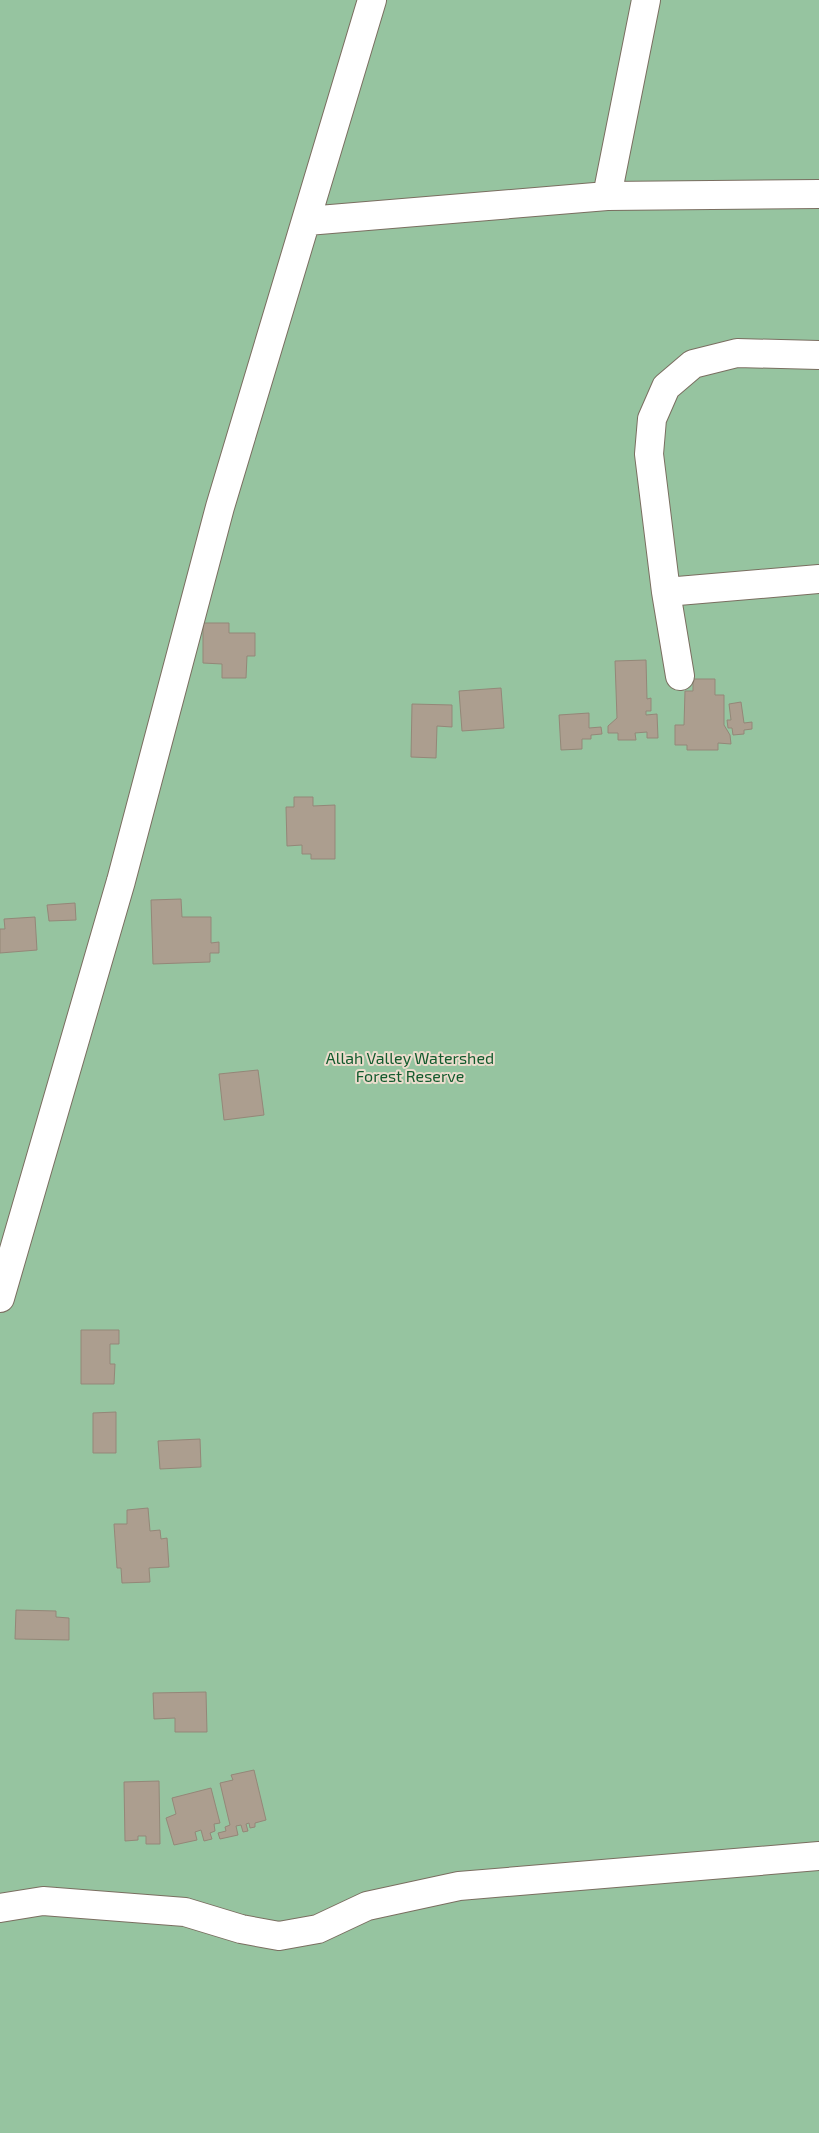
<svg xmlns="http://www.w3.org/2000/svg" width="819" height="2133" font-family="'Exo 2',sans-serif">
  <rect width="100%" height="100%" fill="#eadccc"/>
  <path fill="#96c4a0" d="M0 0H819V2133H0Z"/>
  <path fill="#ac9e8f" stroke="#948778" d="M203 623H229V633H255V656H247L246 678H222V664L203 663Z
    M646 660 647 699 651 698V711H646V715L657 714 658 738H647V732L635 733 636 740H618V733H608V726L617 718 615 661Z
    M693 679H715V695H724V725L730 735 731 744 718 743V750H687V745H675V725H684L685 691H693Z
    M501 688 504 728 462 731 459 691Z
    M741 702 744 723 752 722V729L744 730V734L733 735 732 728H728L727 720H731L729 704Z
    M412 704 452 705V727L437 726 436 758 411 757Z
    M589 713V728L601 727 602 734 591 735V739H582V749L561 750 559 715Z
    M294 797H313V806L335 805V859H311V854H302V845L287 846 286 807H294Z
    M181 899 182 917H211V943L219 942V953H210V962L153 964 151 900Z
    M75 903 76 920 49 921 47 905Z
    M35 917 37 950 0 953V929H5L4 919Z
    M258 1070 264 1115 224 1120 219 1074Z
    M81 1330H119V1344H110V1364H115L114 1384H81Z
    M116 1412V1453H93V1413Z
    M200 1439 201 1467 160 1469 158 1441Z
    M148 1508 150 1531 160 1530 161 1539 167 1538 169 1567 149 1568 150 1582 122 1583 121 1568H117L114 1524H127V1510Z
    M16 1610 56 1611V1617L69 1618V1640L15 1639Z
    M206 1692 207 1732H175V1718L154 1719 153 1693Z
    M254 1770 266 1820 255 1823V1827L250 1828 249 1823 246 1824 248 1831 243 1832 241 1825 236 1826 238 1835 220 1839 218 1833 226 1831 225 1827 230 1825 220 1783 233 1780 231 1775Z
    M159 1781 160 1844H146V1836H138V1840L125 1841 124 1782Z
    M211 1788 220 1823 214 1824 215 1831 210 1833 212 1839 204 1841 201 1830 195 1832 197 1840 174 1845 166 1818 176 1814 172 1798Z"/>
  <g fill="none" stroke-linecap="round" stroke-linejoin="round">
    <g stroke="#7a6e60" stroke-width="30">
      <path id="street" d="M607 196 646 0
        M307 221 607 196 819 194
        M666 592 819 579
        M680 676 666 592 649 454 652 419 666 387 693 364 737 353 819 355
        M0 1298 121 881 220 507 372 0
        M0 1908 43 1901 185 1912 241 1929 279 1936 318 1929 367 1906 459 1886 819 1856"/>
    </g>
    <use href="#street" stroke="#fff" stroke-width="28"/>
  </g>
  <g text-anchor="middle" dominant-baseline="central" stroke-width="4" stroke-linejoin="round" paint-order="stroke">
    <g font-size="16" fill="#125a2d" stroke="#eadccc">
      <text x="410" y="1057">Allah Valley Watershed<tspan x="410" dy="18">Forest Reserve</tspan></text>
    </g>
  </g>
</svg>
